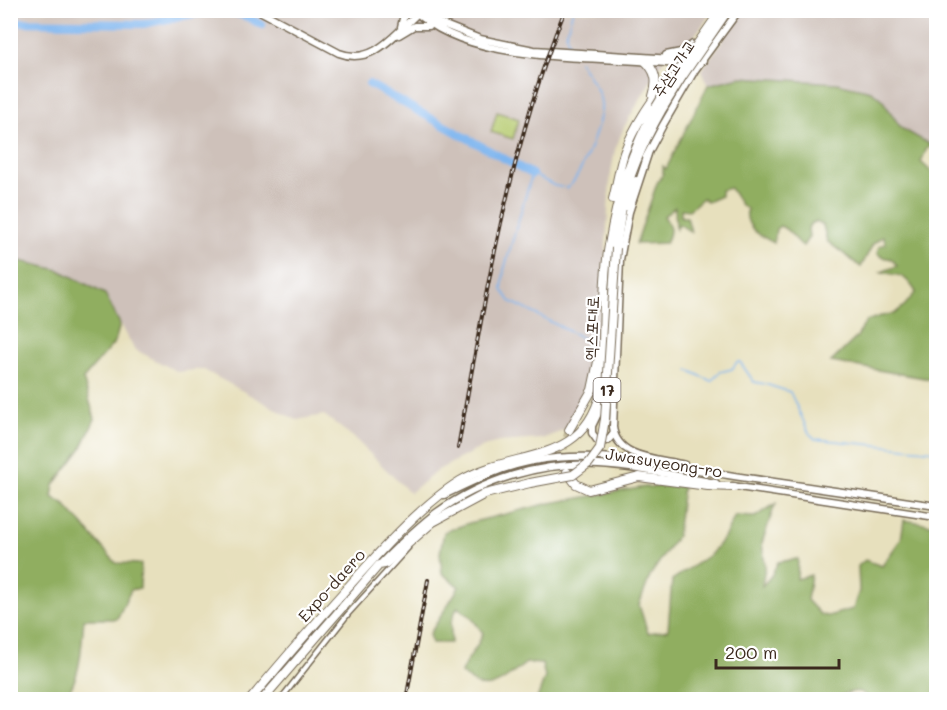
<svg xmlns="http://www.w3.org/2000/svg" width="947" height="710" font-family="Mali,'Poor Story',sans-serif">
  <rect width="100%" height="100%" fill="#fff"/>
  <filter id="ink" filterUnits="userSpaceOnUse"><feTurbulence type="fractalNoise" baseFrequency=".0167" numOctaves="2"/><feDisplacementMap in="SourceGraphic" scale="12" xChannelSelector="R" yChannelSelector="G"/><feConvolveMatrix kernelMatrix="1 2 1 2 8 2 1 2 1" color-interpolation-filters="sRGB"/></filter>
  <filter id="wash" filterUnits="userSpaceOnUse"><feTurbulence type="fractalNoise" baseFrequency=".008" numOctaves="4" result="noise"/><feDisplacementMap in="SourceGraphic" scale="24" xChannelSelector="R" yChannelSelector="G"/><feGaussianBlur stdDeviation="1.35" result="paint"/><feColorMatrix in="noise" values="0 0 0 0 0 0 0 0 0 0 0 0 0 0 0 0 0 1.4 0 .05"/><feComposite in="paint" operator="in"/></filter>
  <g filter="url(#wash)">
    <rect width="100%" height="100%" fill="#e7e0bd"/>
    <path fill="#cec1ba" d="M11 11H713L689 43 681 48 669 50 624 127 615 150 610 179 599 355 595 379 570 428 542 439 499 442 484 446 438 470 410 493 353 437 324 415 296 420 202 369 178 372 134 349 105 294 59 270 11 259Z
      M743 11H936V148L901 128 881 98 875 93 855 86 837 83 740 77 708 85 701 71Z"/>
    <path fill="#b5ca6e" stroke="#787a46" stroke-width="1.5" d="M497 112 519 119 513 139 491 132Z"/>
    <path fill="#90ae61" stroke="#666c40" stroke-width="1.5" d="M740 77 837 83 871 91 881 98 901 128 933 146 927 148 921 162 936 176V380L831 362 857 337 866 321 881 316 894 314 905 305 916 292C904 273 900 276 881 272L897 266 892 259 882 257 877 253 879 246 886 244 883 236 873 244 861 267 827 241 823 225 816 222 811 223 808 228 809 237 803 246C794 240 791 230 780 226L776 229 774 243C759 235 744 228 747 209L741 205 730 188 721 190V196L707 202 703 198 689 210 681 209V217H687L691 232 679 224 676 229 675 207 664 216C671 227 672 231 666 243L636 244 657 183 663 174V166L666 169 708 85Z
      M11 259 59 270 105 294 120 324 115 342 83 379 95 419 81 449 54 485 52 497 65 505 116 563 141 564 140 588 131 590 117 619H84C81 648 82 676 64 699H11Z
      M683 486 677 536 651 574 639 605 648 633 668 630 672 580 711 554 725 536 735 516 755 517 777 503 774 507 762 543 765 566 762 586 771 576 778 562 798 559 797 579 811 575 807 600 821 615 828 616 853 609 859 591 858 566 865 560 882 566 901 539 904 520 936 525V699H868C866 697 863 692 860 692 853 690 838 696 833 700L537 699 545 677 542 664 526 663C514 672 494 692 478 685 472 682 466 677 461 673 466 658 478 649 483 633L471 617 457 607 451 623V643H432L429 635 459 587 442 573 440 553 444 532 469 523 550 503 645 487Z"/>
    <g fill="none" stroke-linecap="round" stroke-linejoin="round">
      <path stroke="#7fb6ef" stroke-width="1.5" d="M570 49 566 34 573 10
        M579 61C586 73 599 88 601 103 604 118 580 180 567 188L555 186 532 174 504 270 502 290 510 301 590 342
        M688 370 711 381 720 372 732 369 737 362H740L754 382 765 384 790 392 809 433 815 439 936 451"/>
      <path stroke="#7fb6ef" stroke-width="8" d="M227 10 247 17 262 25
        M10 22 143 24 213 10
        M369 84 532 174"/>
    </g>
  </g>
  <g filter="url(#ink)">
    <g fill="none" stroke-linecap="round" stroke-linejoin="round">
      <path stroke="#c5bc9d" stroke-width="8" stroke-dasharray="8 4" stroke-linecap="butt" d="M567 472 562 454 569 430"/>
      <g stroke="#776a56" stroke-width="7">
        <path id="street" d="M280 700 348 614 408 548"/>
      </g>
      <g stroke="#776a56" stroke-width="9">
        <path id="secondary" d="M106 10H145
          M258 10 339 53C373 66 395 34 417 14
          M414 10C474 71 617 52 697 67
          M417 14 480 39 534 50 703 61
          M401 27 405 10
          M399 35 414 26H429
          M666 55 681 52 693 44
          M648 154 629 212 620 260 613 427C617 460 660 458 685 465
          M646 157 663 125 695 70 739 10
          M625 207 636 180
          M604 401 592 426V433L597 440C605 443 610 441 613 433
          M732 486 936 517
          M444 495C473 481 501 467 533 461 600 449 663 465 728 475 798 486 867 495 936 506
          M382 562C399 545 416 528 436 513 482 480 542 461 599 465 638 467 677 476 716 483"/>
      </g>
      <g stroke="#776a56" stroke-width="10">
        <path id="highway" d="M644 60C656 71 658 81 653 96
          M613 199C617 184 619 168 624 153 636 120 658 93 678 65
          M616 248C618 235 620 220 622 207 629 173 644 141 661 111
          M569 430 592 390 600 352
          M567 472 576 484 589 490 639 477 708 486 734 487
          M250 700C288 654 327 610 367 566 393 537 427 501 460 481 514 448 582 468 601 392 605 344 601 292 609 245 617 196 632 150 656 107
          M262 700 379 565 385 564 433 522 485 494 530 483"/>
      </g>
      <use href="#street" stroke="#fff" stroke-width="4"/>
      <use href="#secondary" stroke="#fff" stroke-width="6"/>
      <use href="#highway" stroke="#fff" stroke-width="8"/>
      <g stroke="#3b2a1e" stroke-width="4">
        <path id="rail" d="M458 448C484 302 509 148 565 10
          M406 700 428 580"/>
      </g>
      <use href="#rail" stroke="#fff" stroke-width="1.5" stroke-dasharray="4.5" stroke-linecap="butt"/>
      <g stroke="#776a56" stroke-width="10" stroke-linecap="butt">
        <path id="highway-bridge" d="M656 107 677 73 721 10
          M661 111 682 77 728 10
          M530 483 573 475 589 463 600 448 605 419 616 248"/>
      </g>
      <use href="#highway-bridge" stroke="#fff" stroke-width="8"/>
    </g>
  </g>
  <g text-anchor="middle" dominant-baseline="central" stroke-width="4.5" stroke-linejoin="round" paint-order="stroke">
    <rect fill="#fff" stroke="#766a62" stroke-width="1.5" x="593.5" y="378" width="27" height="24" rx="4.5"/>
    <g font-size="15" font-weight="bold" fill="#3b2a1e">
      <text x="607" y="390">17</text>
    </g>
    <g font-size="16" fill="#3b2a1e" stroke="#fff">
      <text transform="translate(673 68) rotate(-57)">주삼고가교</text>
      <text transform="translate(591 328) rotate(-88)">엑스포대로</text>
      <text transform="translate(664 462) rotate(9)">Jwasuyeong-ro</text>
      <text transform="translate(331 585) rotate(-48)">Expo-daero</text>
    </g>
  </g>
  <rect width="947" height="710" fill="none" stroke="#fff" stroke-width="36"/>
  <path d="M716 659v9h123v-9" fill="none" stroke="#3b2a1e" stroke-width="3"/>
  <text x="725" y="659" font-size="18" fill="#3b2a1e" stroke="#ffffff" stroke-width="4.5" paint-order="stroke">200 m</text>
</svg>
